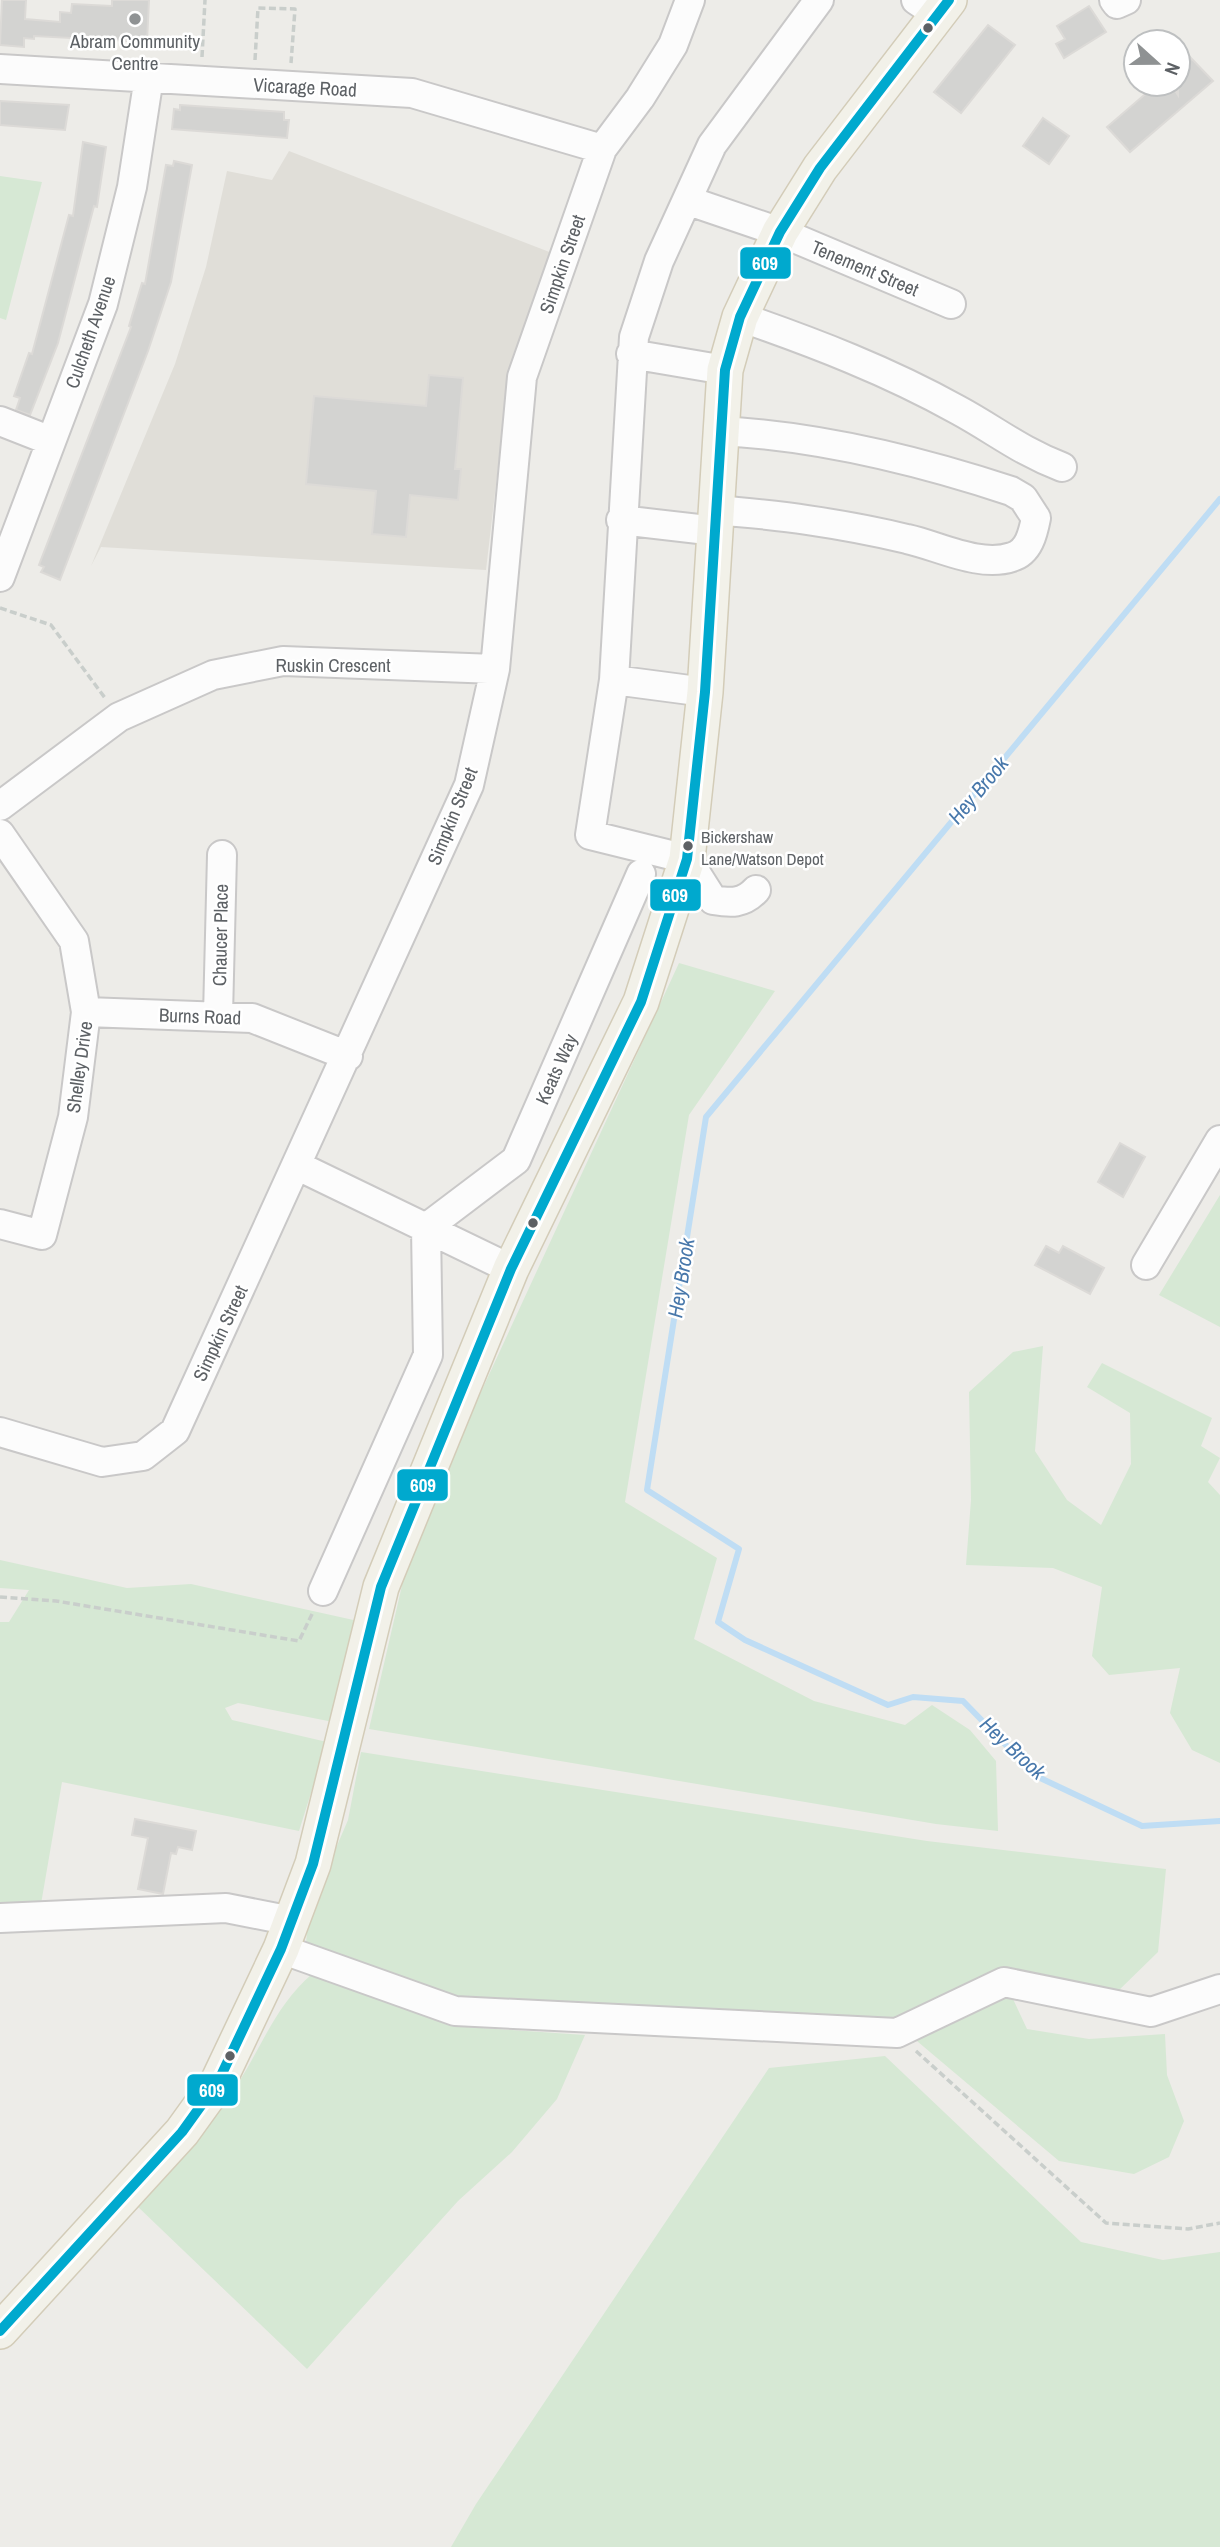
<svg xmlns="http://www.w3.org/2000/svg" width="1220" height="2547" font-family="'Archivo Narrow',sans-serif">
  <rect width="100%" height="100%" fill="#edece8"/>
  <path fill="#e0ded8" d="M289 151 552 253 509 373 486 570 101 547 91 566 175 364 206 267 227 171 272 180Z"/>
  <path fill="#d6e8d4" d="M0 176 42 182 6 320 0 318Z
    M679 963 775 991 689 1115 625 1502 717 1558 694 1639 814 1701 905 1725 932 1705 970 1730 996 1761 998 1831 936 1824 369 1729 406 1568 433 1496Z
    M1220 1195V1327L1159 1295Z
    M1043 1346 1035 1451 1067 1500 1101 1525 1131 1464 1130 1413 1087 1387 1102 1363 1212 1418 1201 1446 1220 1458 1208 1482 1220 1495V1763L1192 1750 1170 1713 1180 1668 1109 1675 1092 1656 1102 1587 1053 1568 966 1565 971 1500 969 1392 1013 1352Z
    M0 1560 127 1588 191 1584 358 1621 333 1722 238 1703 225 1708 232 1720 327 1742 299 1831 62 1782 41 1904 0 1907V1622H9L29 1590 0 1588Z
    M361 1752 927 1841 1166 1869 1158 1952 1115 1994 1000 1974 893 2023 459 2000 343 1964 306 1943 309 1911 348 1820Z
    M312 1974 453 2026 585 2035 557 2099 512 2152 458 2201 307 2369 135 2204C172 2166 207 2130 237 2085 262 2046 276 2005 312 1974Z
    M998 1995 1013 1999 1027 2029 1089 2039 1165 2034 1167 2075 1184 2121 1169 2157 1134 2174 1059 2161 911 2036Z
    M885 2056 1081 2242 1163 2260 1220 2252V2547H451L476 2504 769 2068Z"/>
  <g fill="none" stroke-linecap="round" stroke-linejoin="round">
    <path stroke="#bfddf4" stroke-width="6" d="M1220 499 706 1117 647 1490 739 1549 718 1622 745 1640 888 1705 913 1697 963 1701 1036 1776 1142 1826 1220 1821"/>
  </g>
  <path fill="#d3d3d1" stroke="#dcdad7" stroke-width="2" d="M2 0H26L25 19 60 22V12L71 13 72 4 112 6V0H149L147 42 34 36V39L24 38V47L0 45Z
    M1089 6 1106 32 1064 58 1056 44 1065 39 1057 26Z
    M988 25 1015 45 961 113 934 92Z
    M1189 56 1213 81 1130 152 1107 127 1157 84H1171L1178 95V67Z
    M0 101 69 105 65 130 0 125Z
    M180 105 284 112V120H289L287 138 172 129 174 109 180 110Z
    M1043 118 1069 136 1049 164 1023 146Z
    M83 142 106 147 97 207 94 206 58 343 30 415 16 410 20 398 14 396 29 353 32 354 69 215 73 216Z
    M174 161 192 165 171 282 148 351 60 580 41 572 44 567 39 565 131 327 129 326 142 283 145 284 166 165 173 166Z
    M429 375 463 378 455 469H461L458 500 410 495 406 537 372 534 376 491 306 484 314 396 426 406Z
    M1120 1143 1145 1157 1123 1197 1098 1182Z
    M1046 1246 1059 1253 1063 1246 1104 1268 1090 1294 1035 1265Z
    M135 1819 196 1831 192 1850 178 1847 176 1854 171 1853 163 1894 138 1889 148 1838 132 1835Z"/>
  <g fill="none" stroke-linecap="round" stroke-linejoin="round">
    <g stroke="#c9c8c8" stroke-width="32">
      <path id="minor" d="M916 0 937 14
        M1114 0 1117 4 1126 0
        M0 69 412 93 602 149
        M689 201 780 232 951 304
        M740 317C815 343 888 371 958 410 995 430 1020 451 1062 467
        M631 354 725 370
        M0 421 51 441
        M716 510C747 513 777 515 807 520 841 525 874 531 907 539 939 546 980 568 1012 557 1029 552 1033 533 1036 518L1023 498 1011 491C917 460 819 436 720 431
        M621 520 716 531
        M0 577 103 304 132 187 149 77
        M614 680 705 692
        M0 806 119 717 213 675 283 661 495 669
        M0 834 74 941 86 1012 73 1117 42 1235 0 1224
        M756 890C743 904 731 903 713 900L687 859 590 835 614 680 634 337 659 261 712 145 819 0
        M86 1012 252 1018 348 1056
        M218 1015 222 855
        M298 1166 511 1269
        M1146 1265 1220 1140
        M0 1432 102 1462 143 1456 175 1431 469 785 495 669 522 377 602 149 640 98 673 45 690 0
        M323 1591 428 1355 426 1228 516 1160 641 874
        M0 1918 226 1908 292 1921
        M281 1949 455 2011 897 2033 1004 1982 1151 2012 1220 1989"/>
    </g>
    <g stroke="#d3ccb8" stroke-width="38">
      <path id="major" d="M0 2331 182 2132 218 2082 281 1949 313 1864 381 1587 511 1269 641 1002 687 859 705 692 725 370 740 317 780 232 820 168 949 0"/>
    </g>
    <path stroke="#c9cecb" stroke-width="3.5" stroke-dasharray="7 3.5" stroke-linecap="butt" d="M202 57 205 0
      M255 60 258 8 295 9 291 63
      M0 608 51 625 105 698
      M0 1597 56 1601 299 1641 313 1612
      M916 2051 1106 2223 1188 2229 1220 2223"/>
    <use href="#minor" stroke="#fcfcfc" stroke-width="28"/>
    <use href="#major" stroke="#f2f1e9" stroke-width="35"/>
    <g stroke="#fff" stroke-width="16">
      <path id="bus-1" d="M0 2331 182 2132 218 2082 281 1949 313 1864 381 1587 511 1269 641 1002 687 859 705 692 725 370 740 317 780 232 820 168 949 0"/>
    </g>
    <use href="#bus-1" stroke="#00a9ce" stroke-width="10"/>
  </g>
  <circle fill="#8f9293" stroke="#fff" stroke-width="2.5" cx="135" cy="19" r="7"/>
  <g fill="#5d6165" stroke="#fff" stroke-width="2.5">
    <circle cx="928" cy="28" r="6"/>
    <circle cx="688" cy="846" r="6"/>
    <circle cx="533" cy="1223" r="6"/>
    <circle cx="230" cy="2056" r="6"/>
  </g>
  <g text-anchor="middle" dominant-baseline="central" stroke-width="5" stroke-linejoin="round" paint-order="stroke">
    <g font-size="17" fill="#5d6165" stroke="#fff" text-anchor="start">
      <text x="701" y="836">Bickershaw<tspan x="701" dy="22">Lane/Watson Depot</tspan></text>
    </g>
    <g font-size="19" fill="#5d6165" stroke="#fff">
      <text x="135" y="41">Abram Community<tspan x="135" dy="22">Centre</tspan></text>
    </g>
    <g font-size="19" fill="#5d6165" stroke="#fff">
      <text transform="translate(305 87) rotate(3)">Vicarage Road</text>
      <text transform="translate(562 264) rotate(-71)">Simpkin Street</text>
      <text transform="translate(865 268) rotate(23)">Tenement Street</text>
      <text transform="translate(90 332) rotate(-71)">Culcheth Avenue</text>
      <text x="333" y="665">Ruskin Crescent</text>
      <text transform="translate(452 816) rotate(-68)">Simpkin Street</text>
      <text transform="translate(220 935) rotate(-89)">Chaucer Place</text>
      <text transform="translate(200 1016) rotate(2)">Burns Road</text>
      <text transform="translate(79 1067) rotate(-82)">Shelley Drive</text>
      <text transform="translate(556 1069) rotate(-66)">Keats Way</text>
      <text transform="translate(220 1333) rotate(-65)">Simpkin Street</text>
    </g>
    <g font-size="21" font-style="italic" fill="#4878ab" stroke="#fff">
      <text transform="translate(978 790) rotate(-50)">Hey Brook</text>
      <text transform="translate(681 1278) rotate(-81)">Hey Brook</text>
      <text transform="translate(1013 1748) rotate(43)">Hey Brook</text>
    </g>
  </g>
  <g stroke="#fff" stroke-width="2.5">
    <rect x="739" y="246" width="53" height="34" rx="7" fill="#00a9ce"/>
    <rect x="649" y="878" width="53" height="34" rx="7" fill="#00a9ce"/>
    <rect x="396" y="1468" width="53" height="34" rx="7" fill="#00a9ce"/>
    <rect x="186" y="2073" width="53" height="34" rx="7" fill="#00a9ce"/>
  </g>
  <g font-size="19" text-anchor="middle" font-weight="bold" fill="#fff">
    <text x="765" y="270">609</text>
    <text x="675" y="902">609</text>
    <text x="423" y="1492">609</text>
    <text x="212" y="2097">609</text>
  </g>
  <g transform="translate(1157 63) rotate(111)"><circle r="33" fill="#ffffff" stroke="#bec0c1" stroke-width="2"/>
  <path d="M0-5L12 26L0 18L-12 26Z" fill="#8f9293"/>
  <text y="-10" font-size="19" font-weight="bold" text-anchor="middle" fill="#5d6165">N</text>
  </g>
</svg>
